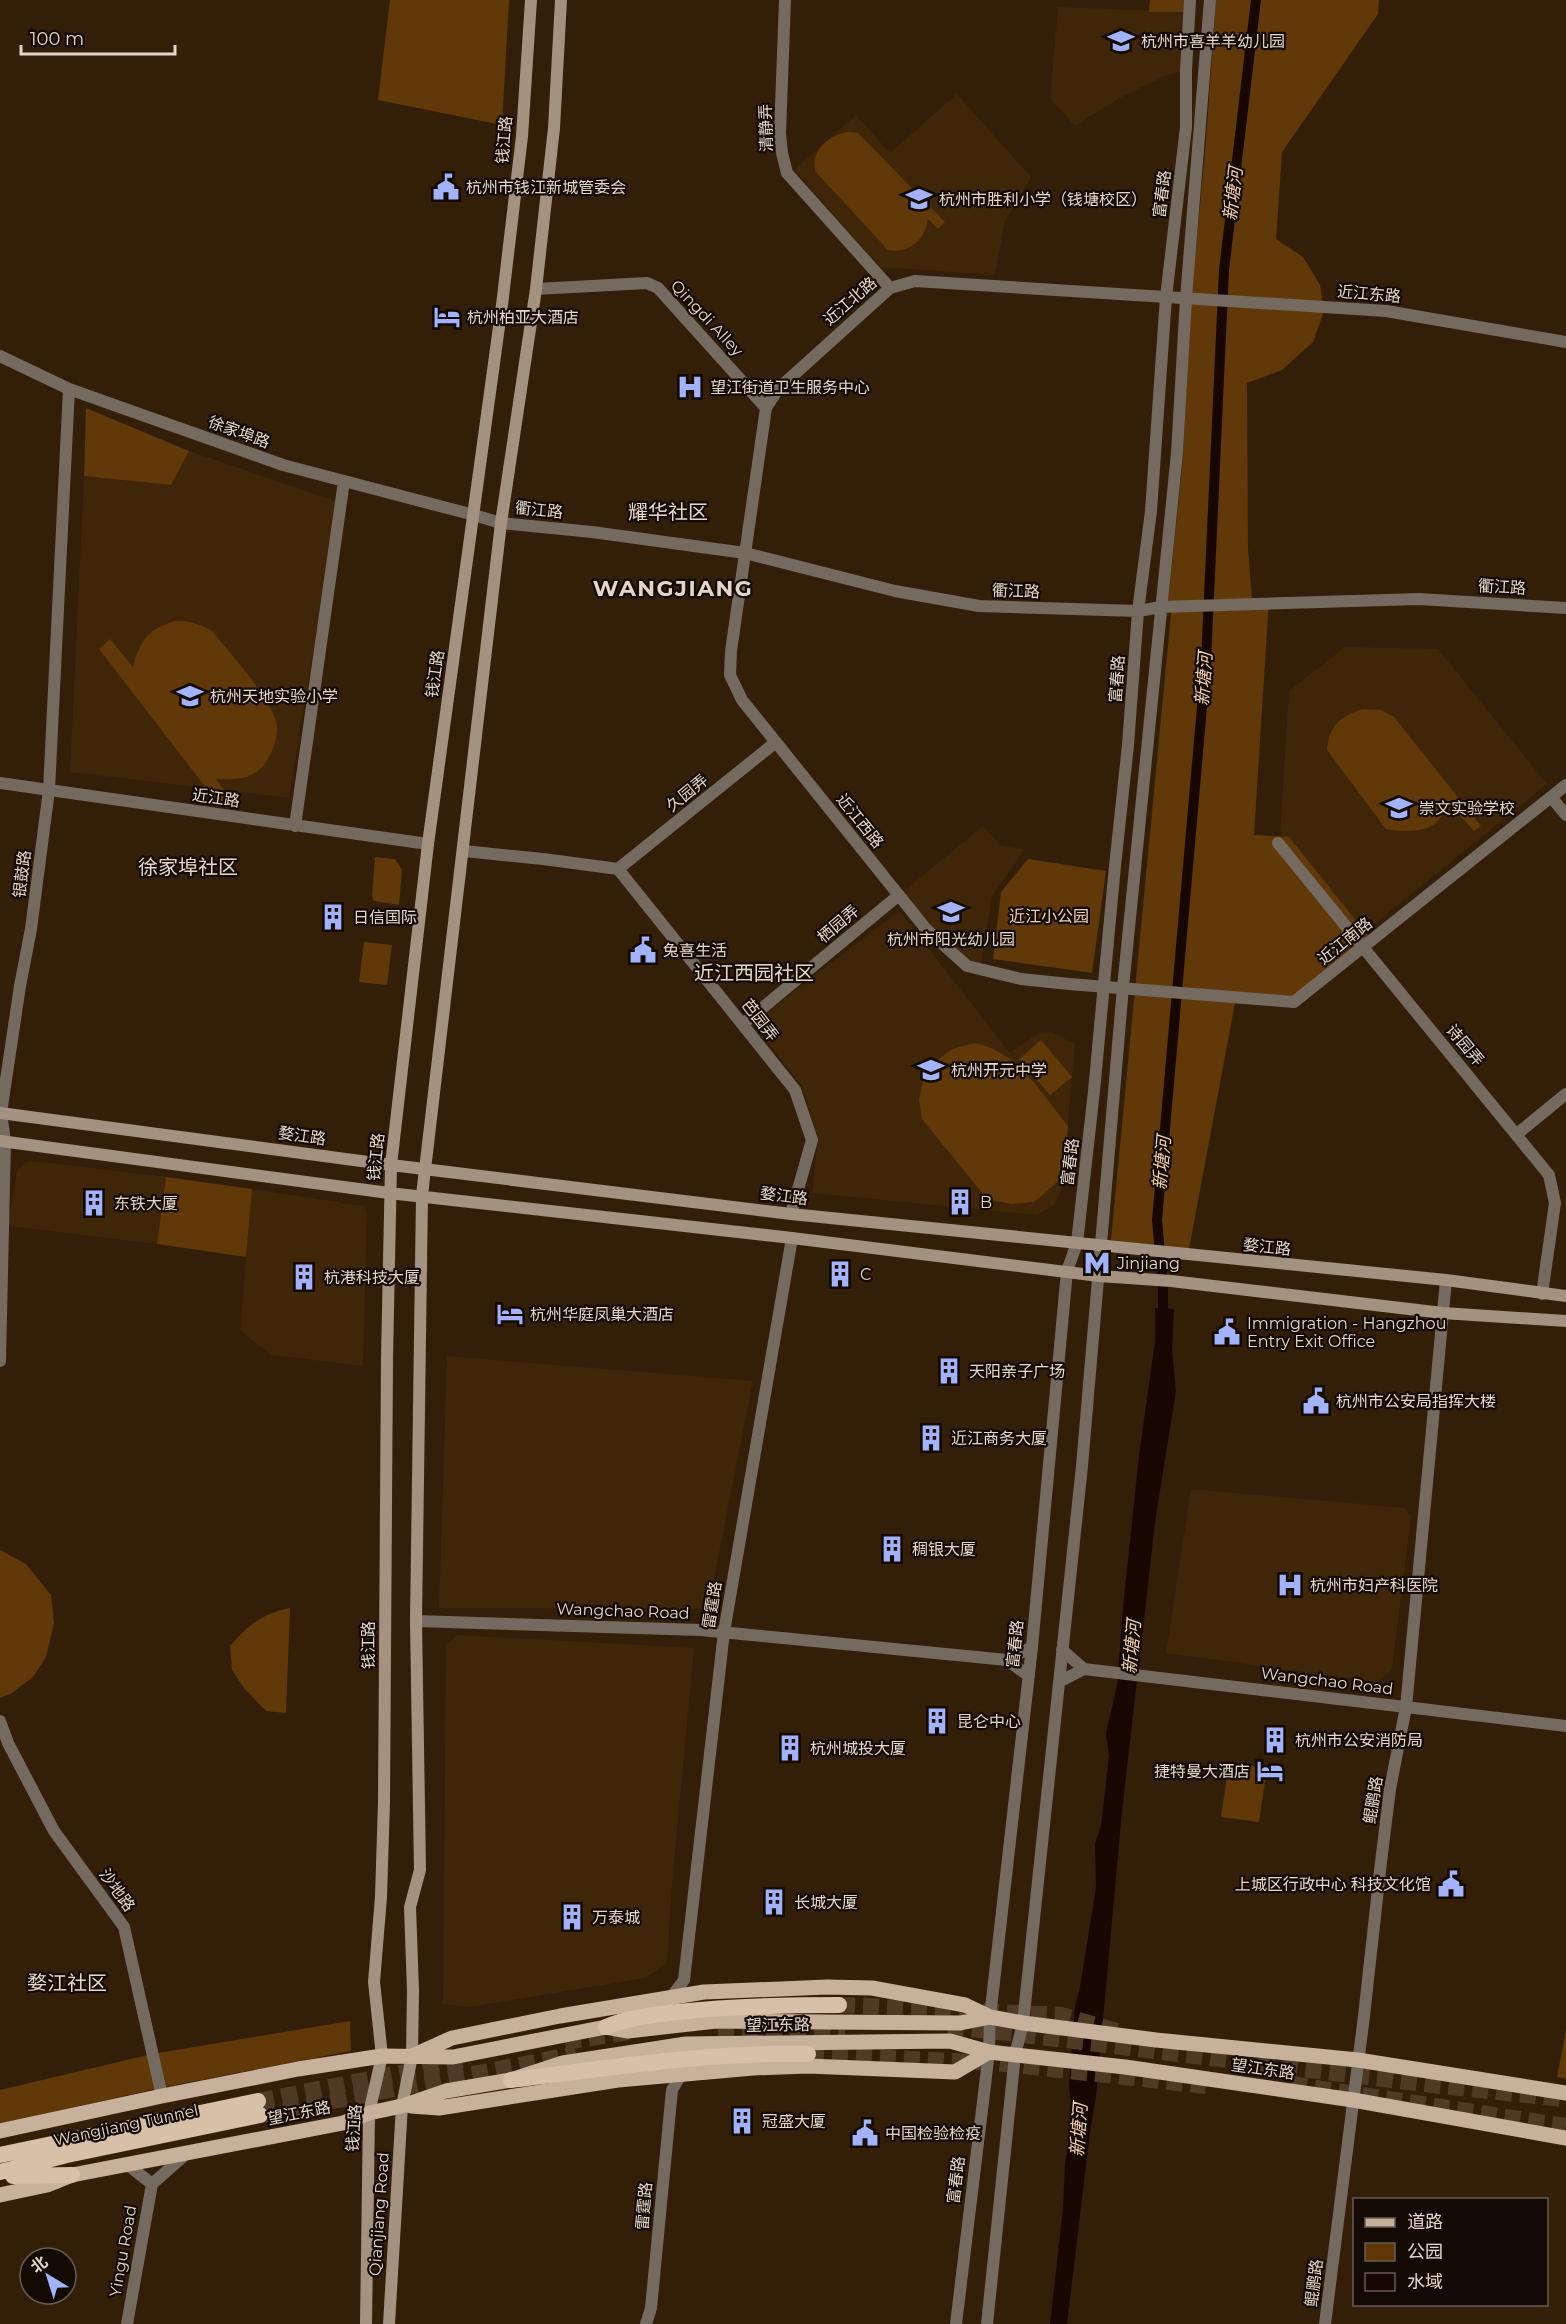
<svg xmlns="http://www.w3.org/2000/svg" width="1566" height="2324" font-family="Montserrat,'Noto Sans SC',sans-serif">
  <rect width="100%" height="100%" fill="#331e08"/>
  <path fill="#3f2608" d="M1058 7 1189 12 1186 70 1167 75 1123 96 1075 126 1050 98Z
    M957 94 1031 177 1005 221 995 275 880 267 794 170 856 115 890 153Z
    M189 451 338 502 289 798 70 772 84 476 171 485Z
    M1345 647 1438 649 1547 784 1362 934 1280 833 1289 691Z
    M983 826 1001 846 1025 849 992 896 980 969 967 966 899 895Z
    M899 911 1010 1053 1039 1033 1052 1032 1075 1044 1062 1189 1054 1205 1037 1215 812 1193 818 1138 802 1086 753 1023Z
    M33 1161 166 1177 157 1244 8 1226 17 1171 26 1162Z
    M252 1189 363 1206 367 1212 363 1366 271 1355 240 1330Z
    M447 1356 753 1381 708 1609 439 1608Z
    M1191 1489 1405 1508 1411 1516 1392 1670 1377 1682 1166 1653Z
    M457 1635 694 1648 672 1884 667 1963 645 1978 470 2007 443 2004 446 1646Z"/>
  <path fill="#613909" d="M390 0H509L502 125 378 100Z
    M1150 0H1190L1189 12H1149Z
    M1216 0H1379L1378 14 1282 152 1276 239 1303 257 1320 285 1324 311 1313 342 1282 370 1247 383 1248 548 1252 600H1269L1254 835 1289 837 1373 942 1305 997 1237 992 1189 1249 1111 1240 1172 604H1168L1169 593 1183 458 1191 302 1206 141Z
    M847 132 858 133 945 222 938 229 928 219C925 240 909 254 888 250L815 171C812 149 827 137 847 132Z
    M86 408 189 451 171 485 84 476Z
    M176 621C190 621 200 624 212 631 229 652 275 702 277 727 278 738 272 753 266 762 254 780 235 780 216 779L230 798 220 806 99 649 110 639 133 667C140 640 149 628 176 621Z
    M1363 709 1381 710 1394 717 1481 826 1474 831 1445 798C1447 832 1412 834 1386 829L1327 750C1329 725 1341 716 1363 709Z
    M375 857 395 859 402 870 399 905 374 901 372 897Z
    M1028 859 1106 871 1092 973 993 959 1001 892Z
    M364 942 392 945 387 985 359 982Z
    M1041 1040 1072 1077 1050 1095 1019 1059Z
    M975 1043C1018 1052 1041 1093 1068 1126L1064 1174 1053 1186 1034 1202 1011 1204 987 1199 922 1119 919 1100 923 1081 929 1067 952 1049Z
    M166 1177 252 1189 246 1257 157 1244Z
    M0 1550 26 1564 51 1595 54 1623 46 1657 33 1677 12 1693 0 1698Z
    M290 1608 286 1713 266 1711 244 1688 232 1670 230 1646C249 1624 262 1614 290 1608Z
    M1229 1763 1267 1768 1259 1822 1221 1817Z
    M350 2021 351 2051 159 2088 0 2124V2090L152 2054Z
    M1566 2030V2079L1557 2077Z"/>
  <path fill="#180700" d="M1155 1308 1174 1309 1172 1350 1176 1391 1155 1522 1146 1602 1122 1811 1096 2097 1090 2132 1067 2324H1050L1063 2208 1065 2163 1075 2113 1070 2097 1069 2084 1075 2007 1080 1987 1096 1888 1095 1843 1101 1826 1109 1756 1106 1733 1117 1686 1123 1607 1139 1456 1155 1341Z"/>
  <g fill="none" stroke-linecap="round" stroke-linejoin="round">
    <path stroke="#180700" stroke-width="10" d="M1163 1321V1288L1157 1220 1206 661 1224 270 1256 0"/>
    <path stroke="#4e3a25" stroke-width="16" stroke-dasharray="16 8" stroke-linecap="butt" d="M839 2005 1061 2015 1117 2031
      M948 2027 999 2032 1440 2086 1563 2099
      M718 2037 801 2034 845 2036
      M565 2042 629 2032
      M808 2054 995 2063 1206 2086
      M1291 2084 1566 2126
      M258 2101 466 2060
      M260 2115 576 2054"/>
    <path stroke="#756a5f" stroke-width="12" d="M785 0 780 133 782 153 787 173 890 288
      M536 289 647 283 658 288 766 408
      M1566 342 1386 311 915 281 890 288 778 389 766 408 731 651 730 675 742 700 926 929 967 966 1021 979 1069 984 1294 1002 1566 785
      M0 356 69 389 283 465 474 515
      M0 783 428 844
      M1551 797 1566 815
      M295 826 344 481
      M1278 843 1549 1175 1555 1203 1542 1294
      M464 851 543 859 618 869
      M618 869 795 1090 812 1140 791 1214
      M618 869 776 742
      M743 1024 899 895
      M1517 1134 1566 1094
      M0 1361 5 1141 1 1113 20 986 31 929 49 790 69 389
      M0 1721 8 1743 54 1831 124 1927 162 2096
      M128 2165 152 2184
      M127 2324 152 2184 186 2154
      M646 2324 651 2308 672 2090 682 2073"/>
    <path stroke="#756a5f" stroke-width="12" d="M474 515 501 523 592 532 745 553 895 591 979 606 1138 611 1161 607 1419 599 1566 608
      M416 1621 701 1630 1007 1660 1029 1676
      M1062 1650 1084 1669
      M1007 1660 1032 1647
      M1059 1682 1084 1669 1566 1726
      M670 1999 684 1980 724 1632 792 1238
      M956 2324 989 2052 990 2017 1032 1647 1067 1271 1077 1243 1094 1091 1115 866 1128 745 1138 611 1151 511 1166 297 1186 127V70L1190 0
      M987 2324 1015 2055 1023 2023 1082 1466 1123 987 1177 453 1186 298 1210 0
      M1325 2324 1364 2016 1381 1862 1390 1789 1406 1707 1446 1280"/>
    <path stroke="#a49281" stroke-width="12" d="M0 1113 391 1165 791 1214 1446 1280 1566 1296
      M0 1141 389 1193 792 1238 1099 1276 1171 1281 1443 1313 1566 1321
      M366 2324 369 2113 382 2056 374 1982 381 1897 384 1802 387 1358 391 1165 428 844 502 305 522 136 531 0
      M389 2324 402 2106 412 2056 413 1991 410 1907 420 1870 416 1621 422 1195 501 523 536 289 554 128 561 0"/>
    <path stroke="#c8b19b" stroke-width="15" d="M412 2056 452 2038 560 2016 704 1992 827 1987 872 1988 965 2005 990 2017 1023 2023 1156 2040 1358 2060 1566 2093
      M411 2106 439 2108 618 2080 753 2068 808 2066 955 2072 989 2052
      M0 2131 162 2096 298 2069 382 2056 453 2057 606 2027 628 2031 716 2021 960 2023 990 2017
      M0 2195 47 2185 72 2175 343 2123 369 2113 402 2106 446 2091 511 2080 563 2063 686 2044 950 2041 989 2052 1125 2067 1353 2100 1566 2138"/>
    <path stroke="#d8bfa7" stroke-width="16" d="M606 2027C630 2017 653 2015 678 2012 732 2006 785 2005 839 2005
      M511 2080C610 2068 708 2052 808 2054
      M0 2155 258 2101
      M0 2172 67 2155 260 2115
      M13 2176 72 2175"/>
  </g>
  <defs>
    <g id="school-bare" transform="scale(2.07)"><path d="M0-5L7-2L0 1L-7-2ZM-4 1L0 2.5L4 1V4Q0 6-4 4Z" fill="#a3b2fd" stroke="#130a03" stroke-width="2.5" paint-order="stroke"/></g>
    <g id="civic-bare" transform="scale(2.07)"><path d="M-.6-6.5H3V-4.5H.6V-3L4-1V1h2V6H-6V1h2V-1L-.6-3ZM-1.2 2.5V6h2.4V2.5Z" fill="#a3b2fd" stroke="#130a03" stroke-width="2.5" paint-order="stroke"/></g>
    <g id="hotel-bare" transform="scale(2.07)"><path d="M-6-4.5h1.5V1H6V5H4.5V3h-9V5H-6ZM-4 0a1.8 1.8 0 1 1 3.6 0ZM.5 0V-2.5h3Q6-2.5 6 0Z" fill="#a3b2fd" stroke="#130a03" stroke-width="2.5" paint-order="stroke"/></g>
    <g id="hospital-bare" transform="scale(2.07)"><path d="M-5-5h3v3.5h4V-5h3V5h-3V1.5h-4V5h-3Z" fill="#a3b2fd" stroke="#130a03" stroke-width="2.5" paint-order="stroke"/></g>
    <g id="building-bare" transform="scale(2.07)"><path d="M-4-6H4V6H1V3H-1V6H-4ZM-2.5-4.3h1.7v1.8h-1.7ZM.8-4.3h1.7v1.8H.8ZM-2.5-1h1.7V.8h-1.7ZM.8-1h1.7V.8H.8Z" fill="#a3b2fd" stroke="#130a03" stroke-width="2.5" paint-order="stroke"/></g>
    <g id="metro-bare" transform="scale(2.07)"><path d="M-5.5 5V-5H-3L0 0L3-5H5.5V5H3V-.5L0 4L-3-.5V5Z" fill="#a3b2fd" stroke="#130a03" stroke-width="2.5" paint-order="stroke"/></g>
  </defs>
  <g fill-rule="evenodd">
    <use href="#school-bare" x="1121" y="41"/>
    <use href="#civic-bare" x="446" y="187"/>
    <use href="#school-bare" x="919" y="199"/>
    <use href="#hotel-bare" x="447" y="317"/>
    <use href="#hospital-bare" x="690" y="387"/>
    <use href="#school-bare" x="190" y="696"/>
    <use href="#school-bare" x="1399" y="808"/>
    <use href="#school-bare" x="951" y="912"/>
    <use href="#building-bare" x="333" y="917"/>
    <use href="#civic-bare" x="643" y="950"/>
    <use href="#school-bare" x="931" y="1070"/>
    <use href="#building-bare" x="960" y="1202"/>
    <use href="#building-bare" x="94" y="1203"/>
    <use href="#metro-bare" x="1097" y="1263"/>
    <use href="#building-bare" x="840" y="1274"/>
    <use href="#building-bare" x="304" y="1277"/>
    <use href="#hotel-bare" x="510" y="1314"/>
    <use href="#civic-bare" x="1227" y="1332"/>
    <use href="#building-bare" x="949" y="1371"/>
    <use href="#civic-bare" x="1316" y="1401"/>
    <use href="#building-bare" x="931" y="1438"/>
    <use href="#building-bare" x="892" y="1549"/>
    <use href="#hospital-bare" x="1290" y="1585"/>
    <use href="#building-bare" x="937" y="1721"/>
    <use href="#building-bare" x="1275" y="1740"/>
    <use href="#building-bare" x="790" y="1748"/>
    <use href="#hotel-bare" x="1270" y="1771"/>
    <use href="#civic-bare" x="1451" y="1884"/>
    <use href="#building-bare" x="774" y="1902"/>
    <use href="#building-bare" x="572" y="1917"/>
    <use href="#building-bare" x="742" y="2121"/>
    <use href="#civic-bare" x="865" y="2133"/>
  </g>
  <g text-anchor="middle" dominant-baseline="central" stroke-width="4.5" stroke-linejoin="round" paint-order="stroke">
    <g font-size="16" fill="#e4d6c9" stroke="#130a03" text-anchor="start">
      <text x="1141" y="41">杭州市喜羊羊幼儿园</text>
      <text x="466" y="187">杭州市钱江新城管委会</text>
      <text x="939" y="199">杭州市胜利小学（钱塘校区）</text>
      <text x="467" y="317">杭州柏亚大酒店</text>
      <text x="710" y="387">望江街道卫生服务中心</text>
      <text x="210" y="696">杭州天地实验小学</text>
      <text x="1419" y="808">崇文实验学校</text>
      <text x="353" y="917">日信国际</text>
      <text x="951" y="939" text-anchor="middle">杭州市阳光幼儿园</text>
      <text x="663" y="950">兔喜生活</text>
      <text x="951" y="1070">杭州开元中学</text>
      <text x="980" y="1202">B</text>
      <text x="114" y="1203">东铁大厦</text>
      <text x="1117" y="1263">Jinjiang</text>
      <text x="860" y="1274">C</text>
      <text x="324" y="1277">杭港科技大厦</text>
      <text x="530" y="1314">杭州华庭凤巢大酒店</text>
      <text x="1247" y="1323">Immigration - Hangzhou<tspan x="1247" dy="18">Entry Exit Office</tspan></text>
      <text x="969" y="1371">天阳亲子广场</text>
      <text x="1336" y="1401">杭州市公安局指挥大楼</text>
      <text x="951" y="1438">近江商务大厦</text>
      <text x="912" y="1549">稠银大厦</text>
      <text x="1310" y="1585">杭州市妇产科医院</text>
      <text x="957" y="1721">昆仑中心</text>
      <text x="1295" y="1740">杭州市公安消防局</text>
      <text x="810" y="1748">杭州城投大厦</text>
      <text x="1250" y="1771" text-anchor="end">捷特曼大酒店</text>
      <text x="1431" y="1884" text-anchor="end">上城区行政中心 科技文化馆</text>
      <text x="794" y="1902">长城大厦</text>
      <text x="592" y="1917">万泰城</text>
      <text x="762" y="2121">冠盛大厦</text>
      <text x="885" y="2133">中国检验检疫</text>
    </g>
    <g font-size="16" fill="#e4d6c9" stroke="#130a03">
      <text transform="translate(766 128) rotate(-92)">清静弄</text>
      <text transform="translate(504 140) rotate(-85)">钱江路</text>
      <text transform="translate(1162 194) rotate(-83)">富春路</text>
      <text transform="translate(1369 294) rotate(5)">近江东路</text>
      <text transform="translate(850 301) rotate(-41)">近江北路</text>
      <text transform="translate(707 318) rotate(47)">Qingdi Alley</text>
      <text transform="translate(239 432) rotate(20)">徐家埠路</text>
      <text transform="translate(539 510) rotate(6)">衢江路</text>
      <text transform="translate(1502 587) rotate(3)">衢江路</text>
      <text transform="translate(1016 591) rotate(2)">衢江路</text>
      <text transform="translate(435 674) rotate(-82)">钱江路</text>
      <text transform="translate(1117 679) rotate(-86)">富春路</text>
      <text transform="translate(687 793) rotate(-39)">久园弄</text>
      <text transform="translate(216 798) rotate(8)">近江路</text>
      <text transform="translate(860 821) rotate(51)">近江西路</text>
      <text transform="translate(22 874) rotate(-83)">银鼓路</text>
      <text transform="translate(838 924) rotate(-40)">栖园弄</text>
      <text transform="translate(1345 941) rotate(-39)">近江南路</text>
      <text transform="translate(760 1020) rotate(52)">芭园弄</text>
      <text transform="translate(1465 1045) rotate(50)">诗园弄</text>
      <text transform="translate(302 1136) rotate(8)">婺江路</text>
      <text transform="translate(376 1157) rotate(-84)">钱江路</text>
      <text transform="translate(1070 1162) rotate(-83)">富春路</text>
      <text transform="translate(784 1196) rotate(7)">婺江路</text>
      <text transform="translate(1267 1247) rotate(6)">婺江路</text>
      <text transform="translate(712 1605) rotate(-81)">雷霆路</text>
      <text transform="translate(623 1611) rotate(2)">Wangchao Road</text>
      <text transform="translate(1015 1644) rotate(-84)">富春路</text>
      <text transform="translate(368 1645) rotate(-90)">钱江路</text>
      <text transform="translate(1327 1681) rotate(7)">Wangchao Road</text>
      <text transform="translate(1373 1800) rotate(-81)">鲲鹏路</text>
      <text transform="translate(117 1890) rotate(54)">沙地路</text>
      <text transform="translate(778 2025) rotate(-1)">望江东路</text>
      <text transform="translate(1263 2069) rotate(8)">望江东路</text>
      <text transform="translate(299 2113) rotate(-11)">望江东路</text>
      <text transform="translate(126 2125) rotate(-12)">Wangjiang Tunnel</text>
      <text transform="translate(354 2128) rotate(-86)">钱江路</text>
      <text transform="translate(956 2180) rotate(-83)">富春路</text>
      <text transform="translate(644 2206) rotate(-85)">雷霆路</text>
      <text transform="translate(379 2214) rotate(-86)">Qianjiang Road</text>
      <text transform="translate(123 2251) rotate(-80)">Yingu Road</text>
      <text transform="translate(1314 2283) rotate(-83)">鲲鹏路</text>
    </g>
    <g font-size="16" fill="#f4d2b2" stroke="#130a03">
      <text x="1049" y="916">近江小公园</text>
    </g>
    <g font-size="18" font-style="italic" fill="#f2d0b0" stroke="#130a03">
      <text transform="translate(1233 194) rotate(-83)">新塘河</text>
      <text transform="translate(1204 679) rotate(-86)">新塘河</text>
      <text transform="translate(1162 1163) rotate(-85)">新塘河</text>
      <text transform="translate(1132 1647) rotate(-85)">新塘河</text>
      <text transform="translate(1079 2130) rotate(-86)">新塘河</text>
    </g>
    <g font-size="20" fill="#e4d6c9" stroke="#130a03">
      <text x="668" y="512">耀华社区</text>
      <text x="188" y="867">徐家埠社区</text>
      <text x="754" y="973">近江西园社区</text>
      <text x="67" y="1983">婺江社区</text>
    </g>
    <g font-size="22" font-weight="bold" letter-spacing="1.5" fill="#e4d6c9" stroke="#130a03">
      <text x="673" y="588">WANGJIANG</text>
    </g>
  </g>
  <rect x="1353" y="2198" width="195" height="108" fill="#130a03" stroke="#675c52" stroke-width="1.5"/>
  <rect x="1365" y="2218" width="30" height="9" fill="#c8b19b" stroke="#675c52" stroke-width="1.5"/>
  <text x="1407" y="2228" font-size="18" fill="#e4d6c9">道路</text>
  <rect x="1365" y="2243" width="30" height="18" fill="#613909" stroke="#675c52" stroke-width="1.5"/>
  <text x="1407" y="2258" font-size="18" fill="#e4d6c9">公园</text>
  <rect x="1365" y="2273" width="30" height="18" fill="#180700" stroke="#675c52" stroke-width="1.5"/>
  <text x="1407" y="2288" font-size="18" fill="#e4d6c9">水域</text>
  <g transform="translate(48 2276) rotate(322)"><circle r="28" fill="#130a03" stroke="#675c52" stroke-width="1.5"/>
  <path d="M0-4.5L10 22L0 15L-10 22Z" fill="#a3b2fd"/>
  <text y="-9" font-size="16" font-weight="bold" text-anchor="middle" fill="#e4d6c9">北</text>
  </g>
  <path d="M21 45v9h154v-9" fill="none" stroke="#e4d6c9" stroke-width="3"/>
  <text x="30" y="45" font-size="18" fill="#e4d6c9" stroke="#130a03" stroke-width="4.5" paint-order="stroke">100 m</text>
</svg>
